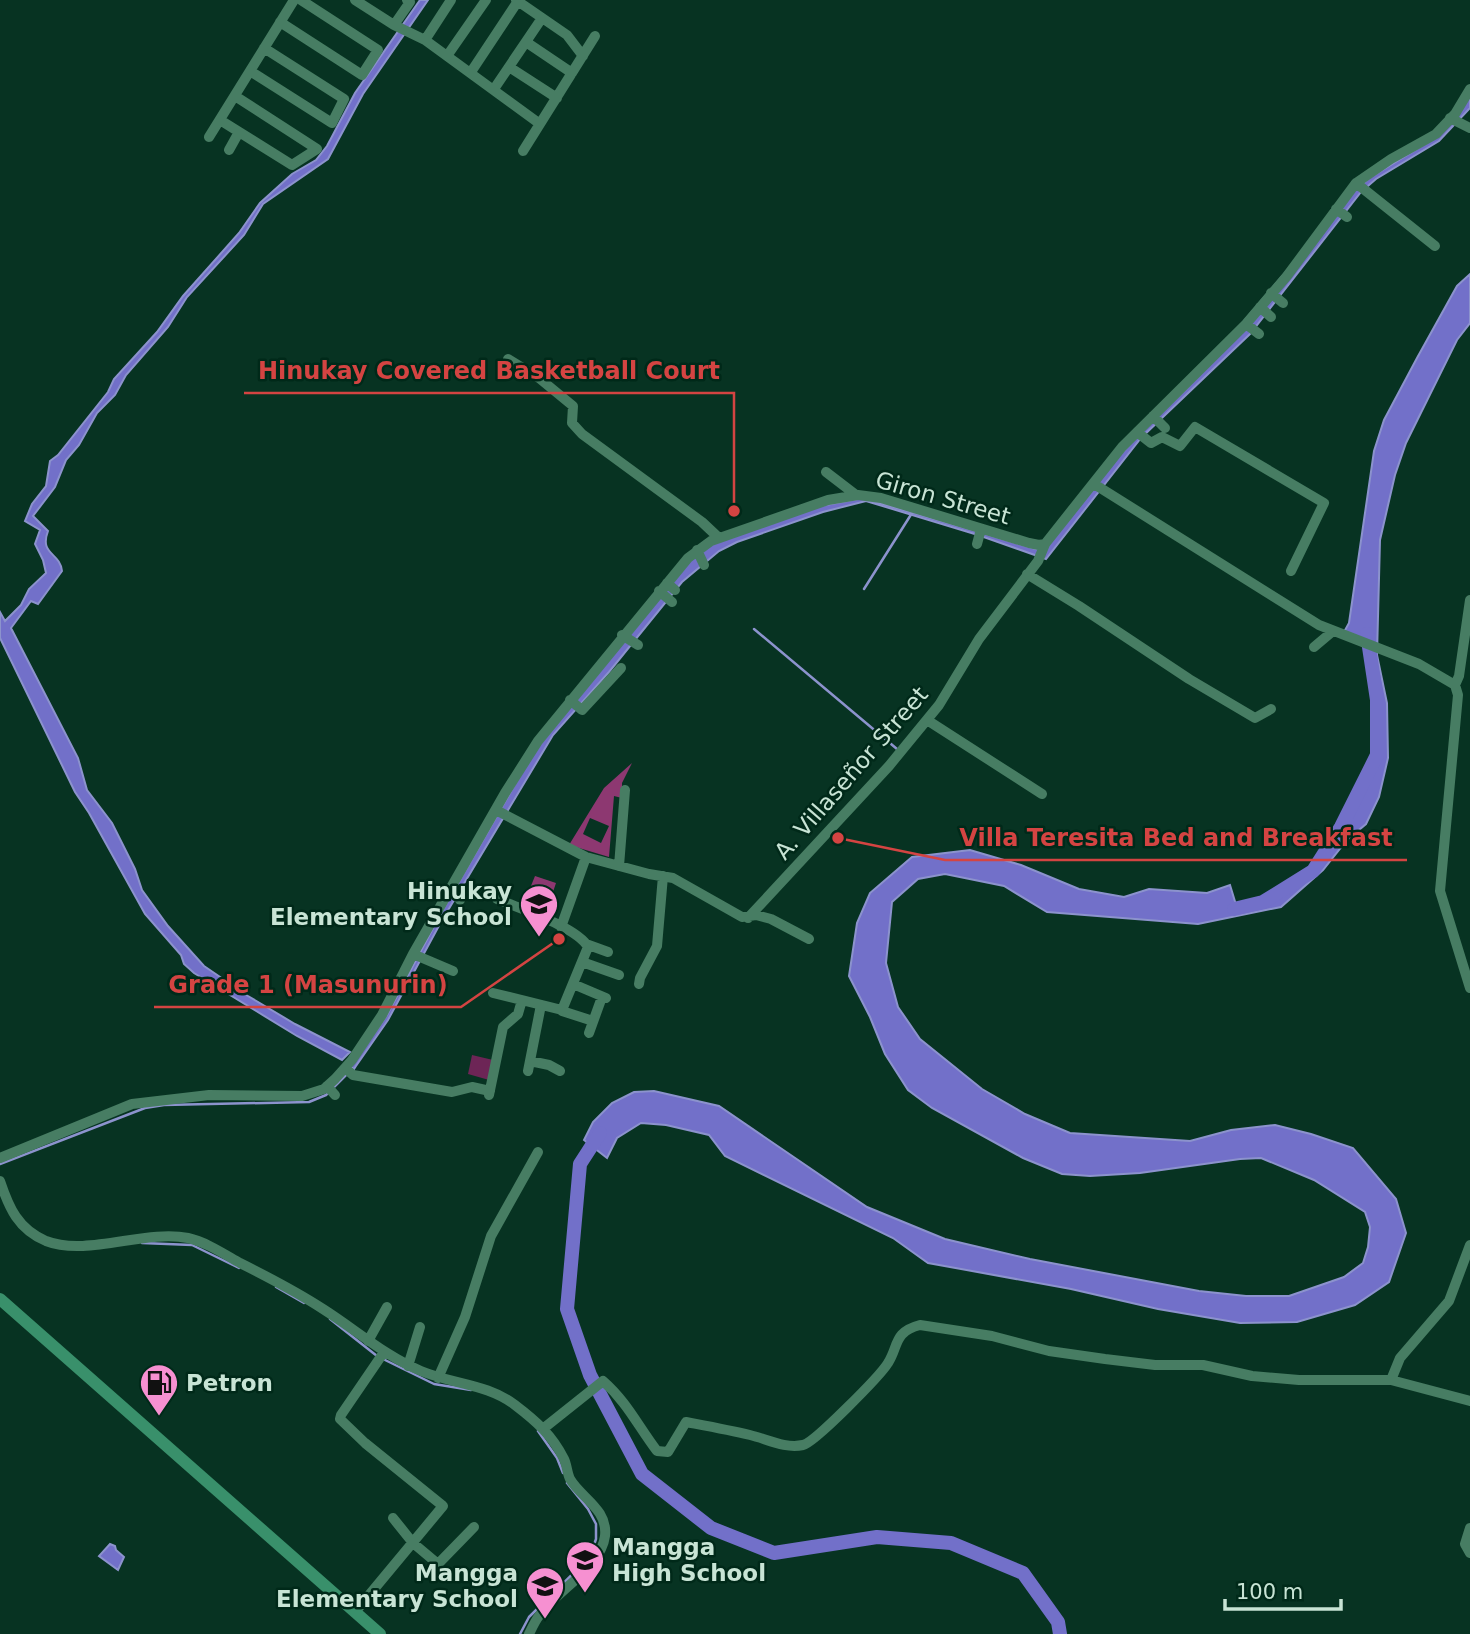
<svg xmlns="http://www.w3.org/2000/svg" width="1470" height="1634" font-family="'DejaVu Sans',sans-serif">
  <rect width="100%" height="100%" fill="#073322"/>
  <path fill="#6d2556" d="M472 1055 493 1060 489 1080 468 1074Z"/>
  <path fill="#8d3871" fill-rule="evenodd" d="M632 763 622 783V798L614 796 609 857 569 845 604 788ZM590 818 609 826 601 843 583 834Z
    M535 876 556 883 544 919 522 908Z"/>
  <path fill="#7270c9" stroke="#8c93cd" stroke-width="2" d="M420 0H428L363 94 328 159 263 204 244 235 187 297 168 327 126 375 115 395 97 413 79 445 66 460 55 487 33 516 48 531C39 555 60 552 62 571L38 604 31 601 11 628 78 758 87 790 112 823 135 869 142 890 168 926 204 966 248 996 295 1024 350 1052 342 1060 297 1036 194 973 184 964 181 955 145 914 89 813 75 792 0 638V612L5 621 21 605 29 589 46 573 43 560 35 544 40 530 25 521 32 504 46 486 50 461 58 455 108 392 114 379 157 332 183 296 239 233 260 203 292 174 316 160 327 146 355 93Z
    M1470 94V108L1439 141 1376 179 1361 192 1250 334 1141 438 1046 559 978 535 866 501 823 512 737 542 719 551 682 582 609 672 553 735 441 922 388 1020 356 1066 354 1069 351 1067 387 1015 441 913 533 753 687 561 707 546 815 507 863 498 1036 549 1136 437 1188 387 1357 188 1371 177 1435 138Z
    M1470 274V323L1457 340 1406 443 1395 475 1380 540 1377 655 1387 703 1388 758 1379 797 1366 824 1347 840 1323 870 1281 907 1198 924 1047 912 1004 886 945 874 918 879 892 902 886 963 898 1007 920 1039 982 1089 1025 1114 1070 1133 1190 1141 1231 1130 1275 1125 1311 1134 1353 1148 1396 1199 1406 1233 1389 1282 1355 1305 1297 1322 1240 1323 1158 1309 1071 1289 928 1263 893 1238 725 1156 709 1135 666 1125 641 1123 617 1138 607 1158 584 1140 593 1122 612 1103 634 1092 654 1091 719 1106 867 1207 945 1239 1030 1259 1199 1291 1246 1296H1289L1344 1277 1363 1263 1368 1247 1370 1227 1365 1212 1314 1180 1261 1158 1240 1159 1140 1173 1090 1176 1062 1174 1023 1158 932 1108 908 1090 885 1054 870 1017 849 976 857 923 870 893 912 857 970 850 1021 865 1079 889 1124 897 1149 889 1207 893 1230 885 1237 908 1263 902 1313 871 1341 827 1377 755V700L1368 642 1344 632 1349 623 1374 451 1384 420 1417 358 1457 286Z
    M110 1544 115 1546 116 1550 124 1557 118 1570 99 1556Z"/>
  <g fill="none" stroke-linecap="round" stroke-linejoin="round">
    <path stroke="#8c93cd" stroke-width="2.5" d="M864 589 912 513
      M754 629 897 749
      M0 1164 145 1108 164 1105 309 1102 326 1095 347 1074
      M142 1243 192 1245 239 1268
      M276 1287 304 1303
      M330 1319 377 1356
      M383 1359 434 1384 471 1390
      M538 1431 557 1458 563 1473
      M520 1634 529 1617 590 1557 596 1539V1524L588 1509 567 1483"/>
    <path stroke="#7270c9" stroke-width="14" d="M1234 909 1263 902 1313 871 1341 827 1377 755V700L1367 634
      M600 1133 580 1164 567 1309 590 1375 642 1474 711 1528 774 1553 877 1537 951 1543 1023 1573 1058 1622 1060 1634"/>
    <path stroke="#477d63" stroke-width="10" d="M355 0 394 25 410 2 407 0
      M516 0 567 35 583 56
      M280 22 362 75 378 50 301 0
      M394 25 425 40 540 124
      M425 40 451 0
      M526 42 572 73
      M447 56 486 0
      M509 67 557 98
      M250 71 332 123 344 99 264 48
      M471 72 518 1
      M494 89 542 18
      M1450 118 1470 128
      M220 120 292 165 317 149 235 96
      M209 137 294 0
      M229 150 239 132
      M523 151 595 36
      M1356 183 1435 246
      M1336 209 1347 217
      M1271 293 1283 303
      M1260 307 1271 317
      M1246 324 1259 334
      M508 359 539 378 573 406 572 423 582 434 702 522 719 538
      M1153 416 1165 428
      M1137 432 1151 443 1162 437 1180 446 1195 427 1324 503 1291 571
      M826 472 856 495
      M1094 484 1319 625 1419 664 1455 685 1458 695 1440 891 1470 988
      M977 544 981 529
      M697 550 704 565
      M1027 574 1079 606 1189 679 1255 718 1271 709
      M667 583 675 590
      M659 591 672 602
      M622 635 638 645
      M1314 647 1333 631
      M1455 685 1459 676 1470 600
      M570 700 582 710 621 668
      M927 720 1042 794
      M496 810 586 857 649 874 673 878 742 917 756 915 771 919 809 939
      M619 866 625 790
      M452 887 460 891V900
      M748 918 889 766 939 705 979 639 1038 561 1045 544
      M561 927 586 857
      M586 944 608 952
      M413 954 453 971
      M582 962 619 975
      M573 984 606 998
      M639 984 640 978 657 946 663 876
      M493 993 562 1010 588 947C577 927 520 909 497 899
      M562 1011 593 1021
      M589 1033 602 997
      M530 1061 549 1065 560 1071
      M345 1068 353 1075 452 1092 472 1087 490 1091
      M528 1071 541 1005
      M327 1086 335 1095
      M489 1095 503 1027 518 1014 522 1000
      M0 1158 132 1104 209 1095 302 1096 324 1089 335 1079 352 1060 382 1015 413 954 505 793 538 741 688 558 711 541 828 500 858 495 881 498 1029 543 1039 545 1045 544 1122 447 1246 324 1287 276 1356 183 1391 159 1436 134 1455 114 1470 89
      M0 1181C9 1208 18 1229 46 1241 87 1257 146 1229 188 1238 206 1242 224 1254 240 1263 268 1277 297 1292 323 1309 356 1330 385 1356 421 1371 452 1384 488 1384 515 1405 536 1421 552 1435 564 1459 567 1465 567 1473 570 1479 581 1498 608 1509 605 1536 601 1568 557 1590 539 1616 535 1621 532 1628 529 1634
      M368 1341 387 1307
      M408 1366 420 1327
      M438 1378 465 1317 491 1236 538 1152
      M1391 1380 1400 1358 1449 1301 1470 1245
      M544 1428 603 1381C627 1402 638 1426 657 1451L668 1452 686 1422C707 1426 729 1430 750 1435 767 1439 785 1449 803 1445 814 1443 880 1376 888 1363 899 1346 893 1332 920 1325L992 1336 1049 1351 1105 1359 1155 1365H1203L1252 1376 1299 1380H1391L1470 1401
      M393 1518 413 1543 438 1564 474 1527
      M1470 1528 1465 1544 1470 1553
      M355 1612 443 1506 365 1443 340 1419 341 1415 384 1352"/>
    <path stroke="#39906b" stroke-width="12" d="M0 1299 380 1634"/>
  </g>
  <defs>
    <g id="school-pin" transform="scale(2.0125)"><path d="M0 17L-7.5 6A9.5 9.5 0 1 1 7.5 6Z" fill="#f690d1" stroke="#002919"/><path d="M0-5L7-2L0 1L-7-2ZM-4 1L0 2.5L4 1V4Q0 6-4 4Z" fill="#111"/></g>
    <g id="fuel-pin" transform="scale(2.0125)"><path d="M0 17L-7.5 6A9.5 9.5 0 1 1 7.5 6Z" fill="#f690d1" stroke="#002919"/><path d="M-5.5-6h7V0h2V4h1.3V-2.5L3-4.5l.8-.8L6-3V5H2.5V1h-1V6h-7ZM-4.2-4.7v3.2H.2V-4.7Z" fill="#111"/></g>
  </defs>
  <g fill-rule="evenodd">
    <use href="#school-pin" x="539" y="904"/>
    <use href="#fuel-pin" x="159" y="1383"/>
    <use href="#school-pin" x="585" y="1560"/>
    <use href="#school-pin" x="545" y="1586"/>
  </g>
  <g text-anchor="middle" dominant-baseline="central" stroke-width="5" stroke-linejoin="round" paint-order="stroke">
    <g font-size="23" fill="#c8e4d5" stroke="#002919">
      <text transform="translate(943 498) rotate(16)">Giron Street</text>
      <text transform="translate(851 773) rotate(-49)">A. Villaseñor Street</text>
    </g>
    <g font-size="23" font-weight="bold" fill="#c8e4d5" stroke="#002919" text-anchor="end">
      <text x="512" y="891">Hinukay<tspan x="512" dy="26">Elementary School</tspan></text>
      <text x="186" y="1383" text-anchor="start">Petron</text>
      <text x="612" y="1547" text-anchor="start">Mangga<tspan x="612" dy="26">High School</tspan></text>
      <text x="518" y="1573">Mangga<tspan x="518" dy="26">Elementary School</tspan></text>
    </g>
  </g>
  <path fill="none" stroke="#d44442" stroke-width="2.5" d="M734 511L734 393H244M838 838L945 860H1407M559 939L461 1007H154"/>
  <g fill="#d44442" stroke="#002919" stroke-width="2.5">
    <circle cx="734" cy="511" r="7"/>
    <circle cx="838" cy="838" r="7"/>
    <circle cx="559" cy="939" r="7"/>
  </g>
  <g font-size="24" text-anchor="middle" font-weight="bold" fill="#d44442" stroke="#002919" stroke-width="5" stroke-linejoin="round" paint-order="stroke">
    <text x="489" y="379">Hinukay Covered Basketball Court</text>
    <text x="1176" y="846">Villa Teresita Bed and Breakfast</text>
    <text x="308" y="993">Grade 1 (Masunurin)</text>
  </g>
  <path d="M1225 1599v10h116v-10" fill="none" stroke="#c8e4d5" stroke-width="3.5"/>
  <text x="1236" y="1599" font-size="21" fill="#c8e4d5" stroke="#002919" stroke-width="5" paint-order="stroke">100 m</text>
</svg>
